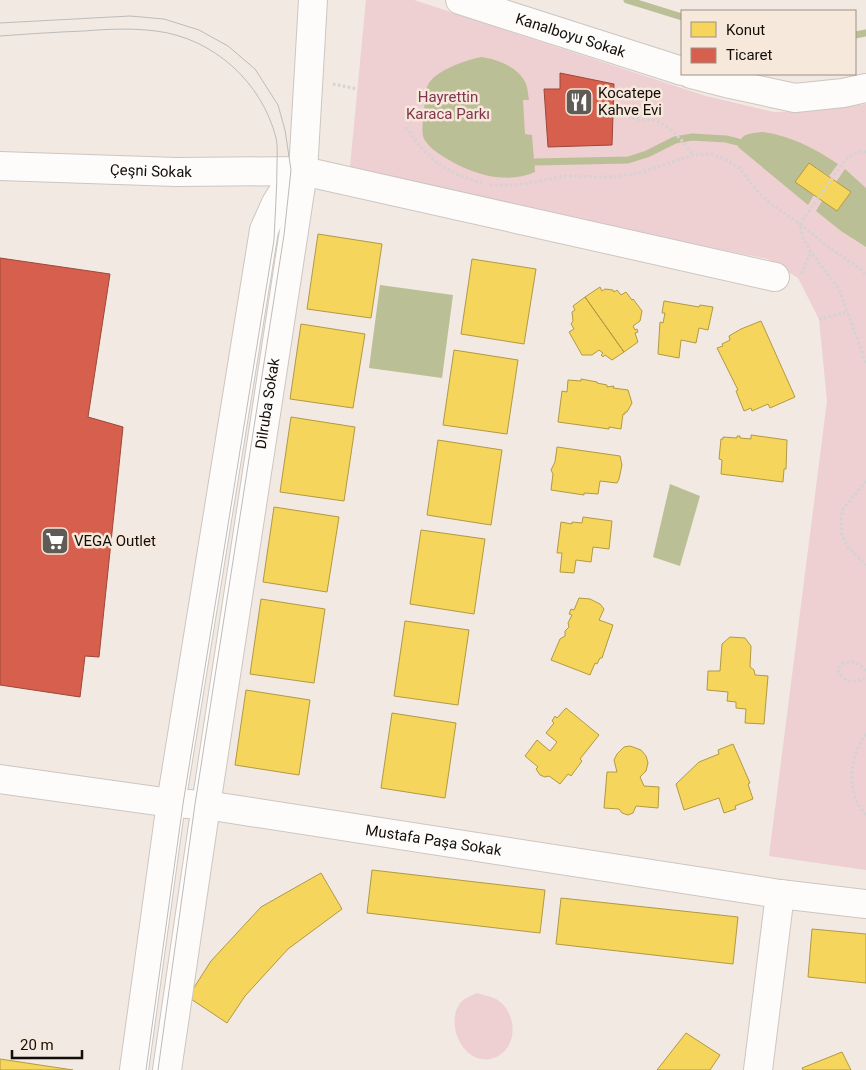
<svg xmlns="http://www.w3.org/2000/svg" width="866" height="1070" font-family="Roboto,sans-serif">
  <rect width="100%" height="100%" fill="#f1e9e2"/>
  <path fill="#eecfd2" d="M366 0H414L706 96 774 112 812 111 866 104V870L769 856 827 401 819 319 798 278 768 259 349 177Z
    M477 993C483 995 490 996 496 999 519 1012 519 1053 490 1059 461 1064 443 1019 463 1000 467 997 473 995 477 993Z"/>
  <path fill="#bbbf96" d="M481 57C497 59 519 67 526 84 528 89 528 95 529 100H523L525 134 532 135 535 172C505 185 471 174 444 157 436 152 429 147 424 139 421 131 423 120 424 112 425 104 424 92 428 85 434 71 466 60 481 57Z
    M763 132C791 136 814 148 838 164L829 176 809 163 796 182 814 195 808 205 738 147C741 132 750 134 763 132Z
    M845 169 866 188V247L841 231 816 211 822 201 837 211 851 192 836 182Z
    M380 285 453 295 442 378 369 368Z
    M670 484 700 496 680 566 653 557Z"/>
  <path fill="#f6d55c" stroke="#b29943" d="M809 163 851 192 837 211 795 182Z
    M318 234 382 244 371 318 307 309Z
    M472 259 536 269 524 344 461 334Z
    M600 287 602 291 605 289 613 290 614 292 617 290 621 295 626 292 632 300 633 299 642 311 640 321 633 326 635 330 637 329 638 332 635 333 638 342 624 352 585 297Z
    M585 297 624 352 612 360 605 355 603 357 601 355 603 353 599 350 592 355H582L569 332 574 329 571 324 573 321 572 312 575 310 573 306Z
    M664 301 699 307 700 305 713 307 708 330 699 328 696 343 681 340 679 358 658 354 660 322 663 323 665 313H662Z
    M761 321 795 397 770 408 768 404 752 411 751 408 744 411 736 391 738 390 717 348 723 346 722 344 730 340 729 336 741 329Z
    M301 324 365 334 353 408 290 399Z
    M454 350 518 360 507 434 443 425Z
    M581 379 597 382V383L607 385V387L614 386 613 388 628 390 632 403 627 412H625V414H623L621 429 609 427V429L558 422 562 391 567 392 568 380 581 381Z
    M291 417 355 427 344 501 280 492Z
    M751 435 787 440 786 469H784L783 482 721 474 722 460 719 459 721 439H723V437L737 438V436H740V438L751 439Z
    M438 440 502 450 491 525 427 515Z
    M557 447 620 456 622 465 619 479 617 483 600 481 598 494 584 493V495L551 490 553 474 551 470 555 462Z
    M274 507 339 517 327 592 263 582Z
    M583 517 612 521 609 549 593 547 591 562 576 560 574 573 560 572 562 553H557L561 522 572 524V522L582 523Z
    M421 530 485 539 474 614 410 604Z
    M579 598 590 599 600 604 604 609 599 620 613 625 602 658H600L597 664 595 663 590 675 551 660 560 639 565 636V631L569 627 568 623 572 615 569 614 571 609 574 610Z
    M261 599 325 609 314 683 250 674Z
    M405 621 469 630 458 705 394 696Z
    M730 637 745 638 751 646 750 667 754 670 755 675 768 676 764 724 745 723 746 709 736 708V702L727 701 728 692 707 690 708 671H720L722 644Z
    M246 690 310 700 299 775 235 765Z
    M566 708 599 735 580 759 582 761 571 776 568 774 560 784 549 776 545 777 540 775 536 769 538 767 525 756 537 740 550 751 557 742 546 733 554 723 552 721 555 716 557 718Z
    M392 713 456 723 445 798 381 788Z
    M733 744 750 783 748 784 753 799 735 806 736 809 724 813 719 798 684 810 676 784 699 762 719 754 718 750Z
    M630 746 641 750 646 756 648 763 646 771 640 777 644 786 659 787 658 808 636 806 633 813 628 815 622 813 619 809 604 808 607 772H617L614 760 617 754 624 747Z
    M372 870 545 890 540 933 367 913Z
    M321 873 342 909 288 949 245 996 227 1023 188 997 211 961 261 907Z
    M561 898 738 917 733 964 556 944Z
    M812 929 866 934V983L808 977Z
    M686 1033 720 1055 710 1070H657Z
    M842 1052 851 1070H803L802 1068Z
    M0 1059 73 1070H0Z"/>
  <path fill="#d6604d" stroke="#9c4739" d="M560 73 614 84 612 145 548 147 544 89H560Z
    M0 258 110 274 88 417 123 427 99 657 85 656 80 697 0 685Z"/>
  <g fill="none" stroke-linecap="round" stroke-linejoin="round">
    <path stroke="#bbbf96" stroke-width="7" d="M627 0 682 17
      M855 35 866 33
      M535 162 628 160 647 154 675 140 692 137 726 139 738 142"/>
    <g stroke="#cdc6c0" stroke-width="30">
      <g id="minor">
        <path id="s1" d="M460 0 682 71"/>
        <path d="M691 74 726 83 795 98 843 93 866 88"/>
        <path id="s2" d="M0 166 176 172 303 171 775 277"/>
        <path id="s3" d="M0 779 171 803 206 805 780 894 866 904"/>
        <path d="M134 1070 171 803 264 230 276 203 290 181 303 172"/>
        <path id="s4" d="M167 1070 206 805 303 172 313 0"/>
        <path d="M758 1070 780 894"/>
      </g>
    </g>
    <path stroke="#d5d3d1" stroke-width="3" stroke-dasharray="2.5 2.5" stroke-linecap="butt" d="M333 84 357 89
      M613 114C623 115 631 118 640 120 644 120 648 119 652 120 668 123 684 142 693 155
      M406 127C428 159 445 174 484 183
      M866 152 858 151 846 159 841 166 800 224 803 238 811 252 839 289 866 363
      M490 185H518L566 176 608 177 622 176 642 172 693 155 710 154 725 159 739 168 759 193 770 203 800 224 827 246 859 268 866 275
      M801 274 811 252
      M819 319 847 312
      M866 481 843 509 841 519 842 535 847 546 866 565
      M866 671C858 662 853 660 841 664L838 670C844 683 854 684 866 677
      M866 734C849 758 845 792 866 815"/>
    <use href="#minor" stroke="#fdfcfb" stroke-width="28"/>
    <path stroke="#bdbbba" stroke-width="1" d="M0 23 130 16 164 19 199 30 228 46 255 69 278 105 285 130 291 170 284 235 195 804 158 1070
      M0 36C28 34 56 32 84 31 108 29 132 28 156 31 213 38 262 82 276 138 278 146 277 156 277 164 277 190 275 215 274 240L183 804 146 1070"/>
  </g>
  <defs>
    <g id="restaurant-square" transform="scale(1.4375)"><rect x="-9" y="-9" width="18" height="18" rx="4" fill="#615b56" stroke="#f7e8dc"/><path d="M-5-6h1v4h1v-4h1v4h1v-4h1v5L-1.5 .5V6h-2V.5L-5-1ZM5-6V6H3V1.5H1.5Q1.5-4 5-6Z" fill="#fff"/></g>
    <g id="supermarket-square" transform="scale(1.4375)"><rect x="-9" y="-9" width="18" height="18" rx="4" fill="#615b56" stroke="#f7e8dc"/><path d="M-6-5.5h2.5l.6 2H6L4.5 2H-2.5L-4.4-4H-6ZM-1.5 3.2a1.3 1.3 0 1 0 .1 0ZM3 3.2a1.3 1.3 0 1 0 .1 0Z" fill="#fff"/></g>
  </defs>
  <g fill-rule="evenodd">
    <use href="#restaurant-square" x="579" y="102"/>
    <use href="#supermarket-square" x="55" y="541"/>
  </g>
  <g text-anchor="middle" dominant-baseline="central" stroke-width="5" stroke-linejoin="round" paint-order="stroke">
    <g font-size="15" fill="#130e0a" stroke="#f7e8dc">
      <text stroke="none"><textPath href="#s1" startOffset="116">Kanalboyu Sokak</textPath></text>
      <text stroke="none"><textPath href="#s2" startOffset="151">Çeşni Sokak</textPath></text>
      <text stroke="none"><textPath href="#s4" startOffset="674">Dilruba Sokak</textPath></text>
      <text stroke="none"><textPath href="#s3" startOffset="438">Mustafa Paşa Sokak</textPath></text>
    </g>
    <g font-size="15" fill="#130e0a" stroke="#f7e8dc" text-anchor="start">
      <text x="598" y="93">Kocatepe<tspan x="598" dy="17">Kahve Evi</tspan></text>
      <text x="74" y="541">VEGA Outlet</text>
    </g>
    <g font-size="15" fill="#81364f" stroke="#f7e8dc">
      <text x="448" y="97">Hayrettin<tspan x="448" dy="17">Karaca Parkı</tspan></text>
    </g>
  </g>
  <rect x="681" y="10" width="175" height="65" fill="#f7e8dc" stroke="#9c9188"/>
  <rect x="691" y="22" width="25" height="15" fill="#f6d55c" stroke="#9c9188"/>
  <text x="726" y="35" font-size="15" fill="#130e0a">Konut</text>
  <rect x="691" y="48" width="25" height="15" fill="#d6604d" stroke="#9c9188"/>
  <text x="726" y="60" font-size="15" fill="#130e0a">Ticaret</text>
  <path d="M12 1050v8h70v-8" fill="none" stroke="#130e0a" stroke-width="2.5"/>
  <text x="20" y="1050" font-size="15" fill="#130e0a" stroke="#f7e8dc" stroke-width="4" paint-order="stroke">20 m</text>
</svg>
